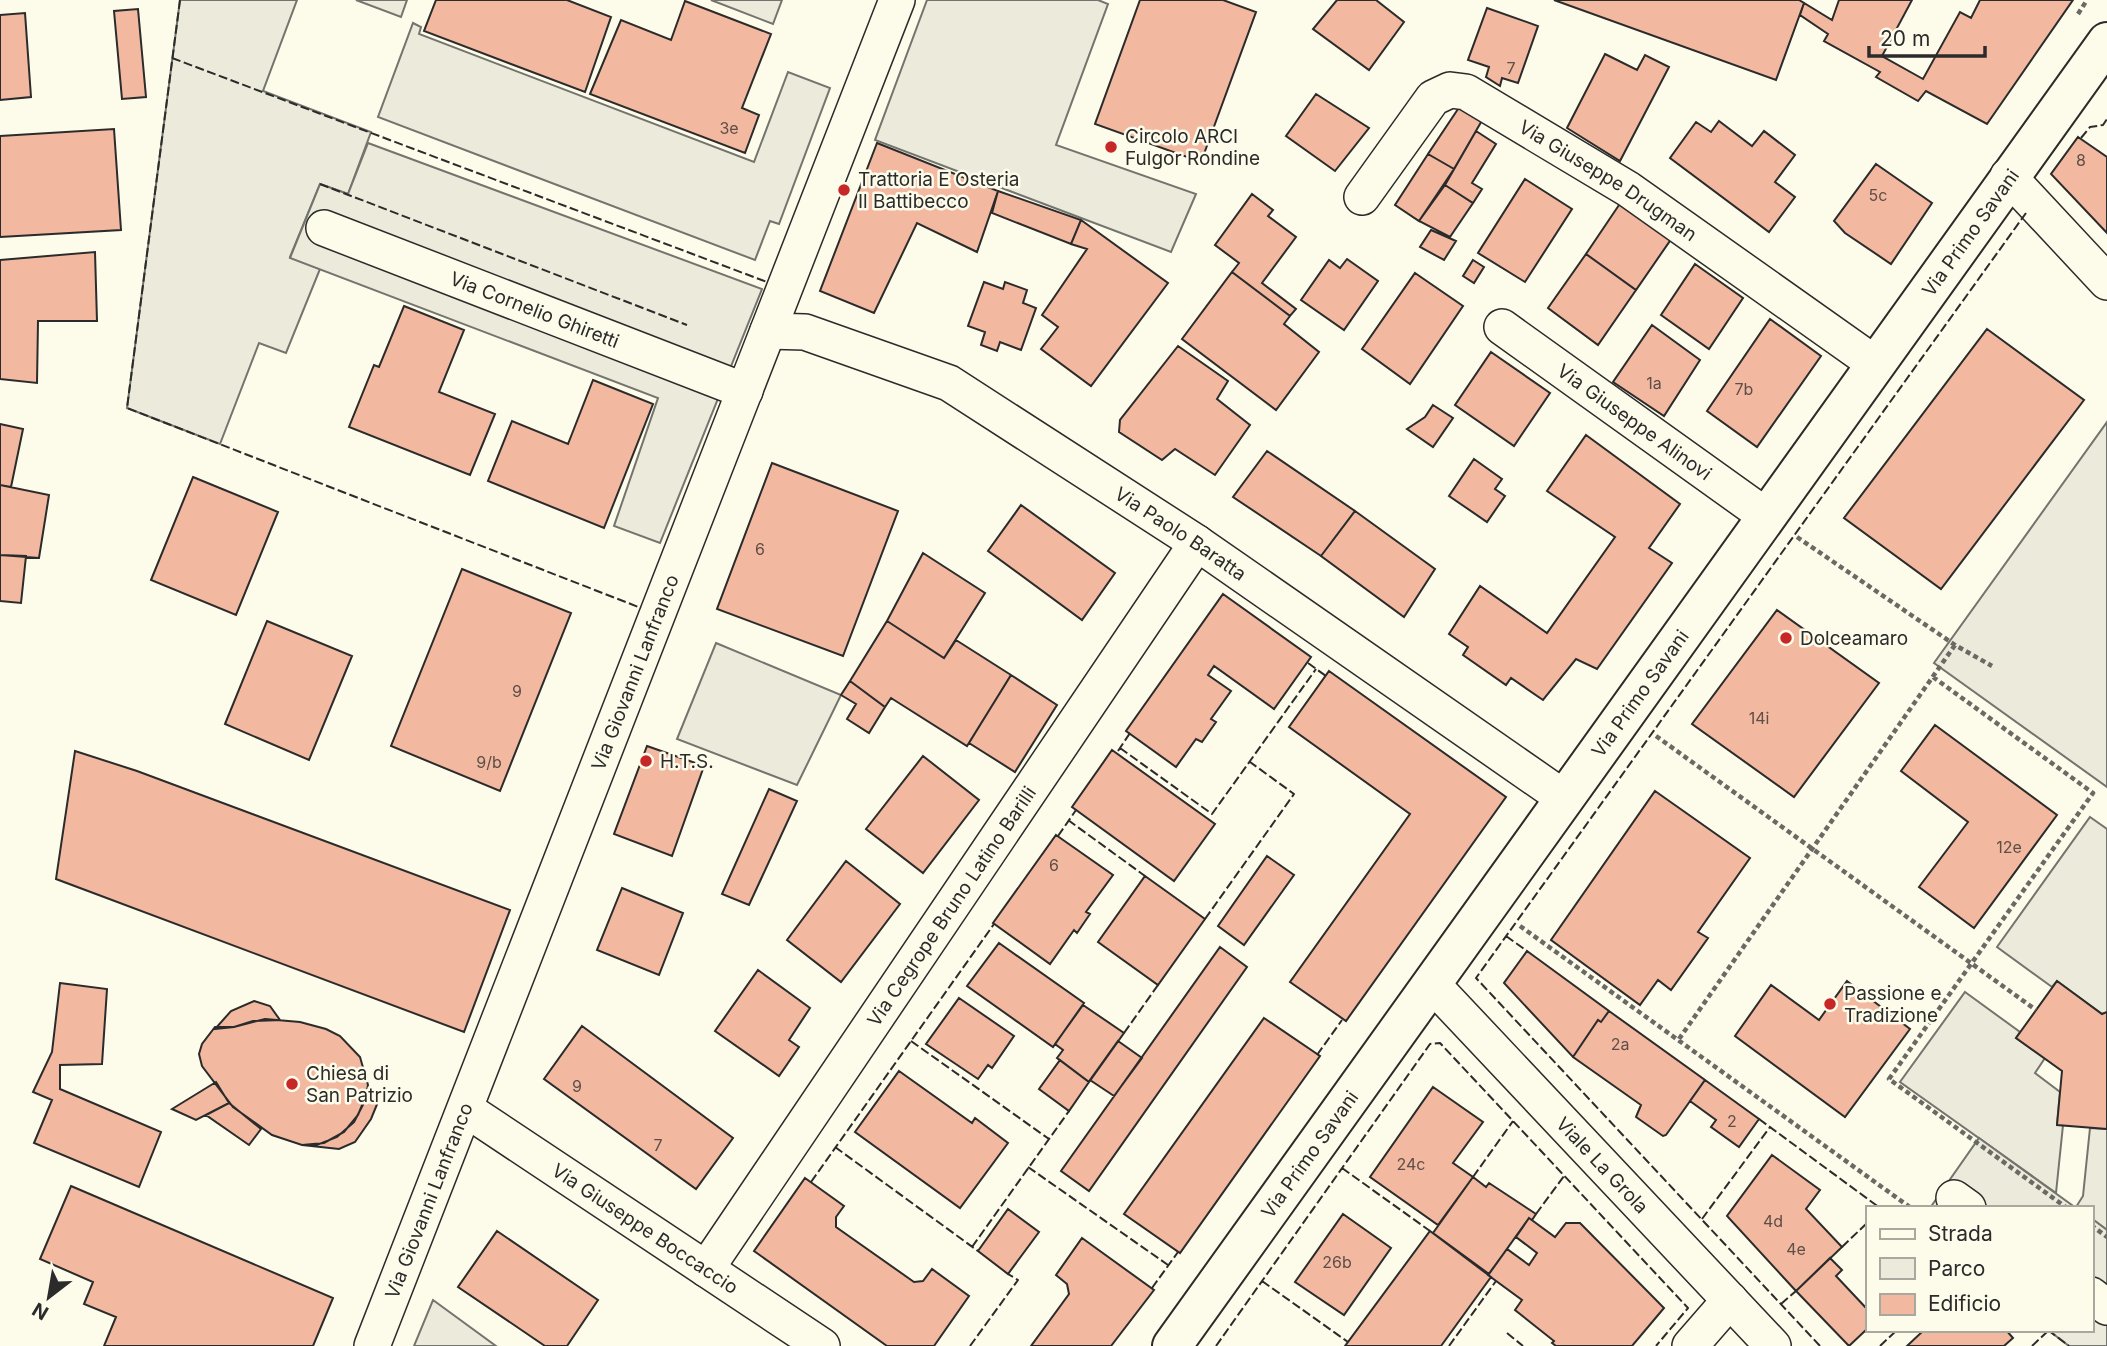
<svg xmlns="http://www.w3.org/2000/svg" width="2107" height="1346" font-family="Inter,sans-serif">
  <rect width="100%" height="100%" fill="#fdfbea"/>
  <path fill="#ecebdb" stroke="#74746e" stroke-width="2" d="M180 0H297L263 91 371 132 348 194 320 184 290 257 320 269 286 353 259 343 220 444 127 408Z
    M356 0H407L401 17Z
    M413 23 421 27 419 34 754 162 788 72 830 88 779 224 770 221 755 260 378 117Z
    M2090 817 2107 829V1012L2102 1014 2057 981 2052 987 1997 947Z
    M1965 992 2020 1032 2016 1038 2045 1058 2035 1073 2060 1092 2057 1124 2063 1125 2056 1193 1900 1082Z
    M2090 1128 2107 1129V1230L2091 1218V1208L2076 1207 2083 1196Z"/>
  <path fill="#eceadb" stroke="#74746e" stroke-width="2" d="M711 0H782L773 24Z
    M927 0H1098L1108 4 1056 145 1196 194 1171 252 875 140Z
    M368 143 762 289 660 543 614 526 658 398 290 258 320 184 348 194Z
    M2107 422V787L1934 663Z
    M716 643 841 695 797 785 677 739Z
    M1979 1138 2076 1208H1930Z
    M2091 1218 2107 1230V1346H2069L2048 1330H2091Z
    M433 1300 496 1346H414Z"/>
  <path fill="#f2b8a0" stroke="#2b2b2b" stroke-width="2" d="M436 0H567L611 17 585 92 424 31Z
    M1140 0H1223L1256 12 1201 162 1095 124Z
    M1337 0H1376L1404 22 1369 70 1313 29Z
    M1554 0H1799L1804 3 1776 80Z
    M1839 0H1912L1882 56 1923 79 1960 12 1971 18 1980 0H2073L1987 124 1926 91 1918 101 1876 77 1880 72 1824 41 1828 34 1800 15 1804 3 1832 20Z
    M685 1 771 34 742 108 759 115 745 153 590 94 621 20 671 40Z
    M1487 8 1538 26 1518 83 1502 78 1500 86 1486 77 1489 67 1468 60Z
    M138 9 146 97 122 99 114 11Z
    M25 13 31 97 0 100V15Z
    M1605 54 1637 70 1645 55 1669 67 1620 161 1567 128Z
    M1316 94 1369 128 1335 171 1286 136Z
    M1462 103 1484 117 1454 169 1428 154Z
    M1719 121 1752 146 1764 131 1795 155 1775 182 1795 197 1769 232 1670 158 1696 122 1711 132Z
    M114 129 121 230 0 237V136Z
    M1476 131 1496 144 1472 183 1482 189 1473 203 1445 185Z
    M2078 137 2107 157V233L2051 174Z
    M877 143 998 191 977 252 917 223 874 313 820 291Z
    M1428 154 1454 169 1419 221 1395 205Z
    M1876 164 1932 203 1891 264 1845 233 1834 221Z
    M1525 179 1572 209 1525 282 1478 253Z
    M1445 185 1473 203 1450 237 1419 221Z
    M998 191 1081 220 1071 244 992 213Z
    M1252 194 1273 210 1268 216 1296 237 1262 283 1296 309 1290 316 1232 272 1239 263 1215 245Z
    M1621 202 1674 235 1636 290 1586 254Z
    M1081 220 1168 283 1091 386 1041 349 1058 327 1042 315 1087 249 1071 244Z
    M1431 230 1456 241 1444 260 1420 247Z
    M95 252 97 321H38L37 383 0 379V260Z
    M1586 254 1636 290 1598 345 1548 308Z
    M1347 259 1378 281 1344 330 1301 300 1329 260 1340 268Z
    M1473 260 1484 267 1474 283 1463 276Z
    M1695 264 1743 298 1709 349 1661 315Z
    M1232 272 1290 316 1284 324 1319 352 1276 410 1182 339Z
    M1415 273 1463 306 1410 384 1362 349Z
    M984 282 1003 289 1005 282 1027 290 1023 303 1036 308 1021 350 1000 342 997 351 981 345 985 332 968 326Z
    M404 306 464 330 439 392 495 414 470 475 349 427 374 365 379 367Z
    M1770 319 1821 356 1757 447 1707 411Z
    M1652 325 1700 360 1664 416 1613 382Z
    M1987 329 2084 400 1941 589 1844 518Z
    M1178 346 1228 381 1217 399 1250 425 1215 475 1175 449 1162 460 1119 432 1120 420Z
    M1491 352 1550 393 1514 446 1455 405Z
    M593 380 653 404 604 528 488 481 512 421 568 444Z
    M1433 405 1453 418 1433 447 1407 429 1425 417Z
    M0 424 23 429 11 487 0 485Z
    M1586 435 1680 504 1649 548 1672 563 1597 669 1576 659 1543 700 1511 678 1506 685 1463 655 1468 647 1449 634 1480 586 1547 633 1615 537 1547 491Z
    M1267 451 1355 511 1321 556 1233 497Z
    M1474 459 1502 479 1495 489 1505 496 1487 522 1449 496Z
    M772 463 898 511 843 656 717 609Z
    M193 477 278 512 236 615 151 580Z
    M0 485 49 495 39 558 0 555Z
    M1021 505 1115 573 1082 620 988 551Z
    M1355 511 1435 569 1404 617 1321 556Z
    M923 553 985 593 944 658 887 621Z
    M0 555 26 556 21 603 0 601Z
    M462 569 571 613 500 791 391 746Z
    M1223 594 1311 657 1274 709 1214 666 1208 675 1231 691 1211 719 1216 722 1202 742 1196 739 1176 767 1126 731Z
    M1777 610 1879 683 1794 797 1692 724Z
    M267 621 352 656 309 760 225 724Z
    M887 621 944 658 956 640 1011 675 967 746 891 698 885 707 850 681Z
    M1329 671 1506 797 1346 1021 1290 982 1410 814 1289 727Z
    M1011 675 1057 705 1015 772 969 743Z
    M850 681 885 707 869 733 847 719 856 704 841 695Z
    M1935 725 2057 815 1974 928 1919 887 1968 822 1901 771Z
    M647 746 704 766 672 856 614 834Z
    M1112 750 1215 824 1174 881 1072 807Z
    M75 751 137 771 510 910 464 1032 56 879Z
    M923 756 979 800 923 873 866 829Z
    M769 789 797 801 749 905 722 894Z
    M1655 791 1750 858 1698 932 1708 938 1671 990 1658 980 1640 1005 1551 940Z
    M1056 835 1113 875 1086 912 1090 914 1077 933 1074 930 1050 964 993 923Z
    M1267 856 1294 875 1244 945 1218 926Z
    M846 861 900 904 841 982 787 940Z
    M1145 876 1205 919 1158 985 1098 942Z
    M622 888 683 913 659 975 597 950Z
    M999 943 1084 1003 1053 1047 967 986Z
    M1220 947 1247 967 1089 1191 1061 1171Z
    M1527 951 1609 1011 1601 1022 1598 1020 1573 1057 1504 983Z
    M758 970 810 1008 789 1040 799 1047 779 1076 715 1031Z
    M1847 981 1910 1029 1845 1117 1735 1036 1771 985 1819 1020Z
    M2057 981 2102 1014 2107 1012V1129L2057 1125 2062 1071 2016 1038Z
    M60 983 107 989 102 1064 60 1065V1089L161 1132 139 1187 34 1143 52 1100 33 1092 52 1052Z
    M959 998 1014 1036 992 1068 988 1065 978 1079 926 1044Z
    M254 1001 270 1006 280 1020 253 1021 234 1027 215 1029 231 1011Z
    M1083 1005 1124 1033 1089 1082 1057 1058 1063 1050 1055 1044Z
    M1609 1011 1705 1080 1666 1135 1663 1136 1636 1117 1641 1105 1573 1057 1598 1020 1601 1022Z
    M1264 1018 1320 1056 1180 1253 1124 1214Z
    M265 1019 300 1022 326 1029 340 1036 360 1057 368 1085 365 1101 354 1122 337 1137 317 1145H302L272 1135 233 1107 202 1066 199 1054 202 1044 215 1027H234Z
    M582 1026 733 1138 696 1189 544 1079Z
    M1118 1041 1142 1058 1114 1096 1090 1080Z
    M1060 1060 1089 1082 1069 1111 1039 1089Z
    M899 1071 972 1123 975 1118 1008 1143 960 1208 855 1132Z
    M1705 1080 1759 1119 1739 1147 1711 1127 1716 1120 1690 1101Z
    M216 1082 229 1103 196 1120 172 1109Z
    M1433 1087 1483 1122 1453 1163 1473 1177 1438 1225 1370 1177Z
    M367 1093 379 1095 378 1102 371 1119 355 1142 339 1149 302 1145 324 1143 344 1132 358 1115Z
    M229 1103 261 1129 249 1145 206 1115Z
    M1772 1155 1820 1190 1806 1209 1842 1247 1796 1291 1727 1216Z
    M1473 1177 1486 1187 1489 1183 1536 1214 1532 1220 1529 1218 1489 1274 1433 1233Z
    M805 1178 844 1206 836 1217V1227L914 1282 923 1281 932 1269 969 1296 934 1346H887L754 1251Z
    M71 1186 333 1298 313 1346H104L116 1317 84 1304 93 1282 40 1259Z
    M1008 1209 1039 1232 1008 1274 978 1251Z
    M1343 1214 1391 1248 1344 1315 1295 1282Z
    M1529 1218 1555 1237 1566 1223H1580L1664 1308 1632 1346H1556L1552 1343 1554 1341 1515 1310 1522 1300 1488 1275 1507 1249 1529 1265 1537 1253 1516 1237Z
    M497 1231 598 1300 567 1346H545L458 1287Z
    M1430 1231 1491 1277 1441 1346H1345Z
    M1082 1238 1154 1290 1111 1346H1031L1069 1294 1067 1284 1056 1275Z
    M1830 1258 1842 1270 1836 1276 1867 1309V1329L1849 1346 1796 1291Z
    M1924 1330H2006L2013 1338 2004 1346H1907Z"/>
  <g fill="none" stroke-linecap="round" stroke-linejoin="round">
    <g stroke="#2b2b2b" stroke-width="38">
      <g id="minor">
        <path d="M2008 176 2107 282"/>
        <path id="s1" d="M1362 197 1433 98 1450 90 1466 92 1628 189 1874 363"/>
        <path id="s2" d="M324 228 745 391"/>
        <path id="s3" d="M1502 327 1766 516"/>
        <path id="s4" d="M768 331 805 332 949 383 1197 543 1564 798"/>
        <path id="s5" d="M1431 983 1773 1346"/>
        <path id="s6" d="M467 1110 822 1346"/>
        <path d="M1954 1198 1968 1208"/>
        <path id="s7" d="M706 1269 1197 543"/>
        <path d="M2091 1295 2107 1307"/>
        <path id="s8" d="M372 1346 897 0"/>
        <path d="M1690 1346 1730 1300"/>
      </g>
    </g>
    <g stroke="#2b2b2b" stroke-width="42">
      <g id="tertiary">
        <path id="s9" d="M1172 1346 2107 42"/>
      </g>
    </g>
    <path stroke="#6a6964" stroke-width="4.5" stroke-dasharray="5 3.5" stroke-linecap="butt" d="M2078 14 2087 0
      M1797 537 1955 645 1992 666
      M1933 677 2093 793 1889 1079 2067 1208
      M1656 736 2036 1010
      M1520 926 1911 1208
      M1679 1039 1955 645
      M2091 1225 2107 1237"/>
    <use href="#minor" stroke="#fdfbea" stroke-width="35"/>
    <use href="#tertiary" stroke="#fdfbea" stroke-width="38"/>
    <path stroke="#2b2b2b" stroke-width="2" stroke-dasharray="9 3.5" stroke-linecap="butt" d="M180 0 127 408 641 608
      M172 58 767 282
      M2081 138 2090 127 2103 125 2107 119
      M320 184 687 325
      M1308 663 1326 676
      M1120 748 1212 814 1316 669
      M1118 751 1130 733
      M1068 820 1145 876
      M1058 836 1076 810
      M1205 919 1294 794 1250 762
      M1506 936 1527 951
      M1124 1033 1158 985
      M911 1041 1049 1139
      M1317 1055 1342 1020
      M1759 1119 1880 1208
      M835 1147 978 1251
      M1028 1167 1168 1265
      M1342 1168 1430 1231
      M1473 1177 1513 1121
      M811 1182 994 924
      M1536 1214 1564 1176
      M1702 1219 1770 1127
      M972 1247 1069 1111
      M1842 1247 1867 1223
      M1262 1281 1348 1342
      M1152 1288 1178 1252
      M1781 1304 1796 1291
      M2048 1330 2069 1346
      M1507 1333 1523 1346
      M970 1346 1018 1280 1008 1274
      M1216 1346 1430 1044 1440 1043 1688 1308 1656 1346
      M1449 1346 1496 1281
      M1820 1346 1476 978 2026 213
      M1880 1346 1897 1330
      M2032 1346 2048 1331"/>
  </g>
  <g fill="#c62828" stroke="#fdfbea" stroke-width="2.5">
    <circle cx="1111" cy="147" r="7"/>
    <circle cx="844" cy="190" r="7"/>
    <circle cx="1786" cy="638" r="7"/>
    <circle cx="646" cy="761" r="7"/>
    <circle cx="1830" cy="1004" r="7"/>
    <circle cx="292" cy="1084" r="7"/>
  </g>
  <g text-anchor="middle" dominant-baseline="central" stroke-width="5" stroke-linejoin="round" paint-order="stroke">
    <g font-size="16" fill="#5d4e48">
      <text x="1511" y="68">7</text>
      <text x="729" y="128">3e</text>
      <text x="2081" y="160">8</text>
      <text x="1878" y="195">5c</text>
      <text x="1654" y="383">1a</text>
      <text x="1744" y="389">7b</text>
      <text x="760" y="549">6</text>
      <text x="517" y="691">9</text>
      <text x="1759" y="718">14i</text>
      <text x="489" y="762">9/b</text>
      <text x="2009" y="847">12e</text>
      <text x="1054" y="865">6</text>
      <text x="1620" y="1044">2a</text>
      <text x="577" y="1086">9</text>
      <text x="1732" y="1121">2</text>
      <text x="658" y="1145">7</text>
      <text x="1411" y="1164">24c</text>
      <text x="1773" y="1221">4d</text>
      <text x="1796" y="1249">4e</text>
      <text x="1337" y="1262">26b</text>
    </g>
    <g font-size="19" fill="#2b2b2b" stroke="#fdfbea" text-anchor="start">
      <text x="1125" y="136">Circolo ARCI<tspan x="1125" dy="22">Fulgor Rondine</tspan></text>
      <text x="858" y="179">Trattoria E Osteria<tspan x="858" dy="22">Il Battibecco</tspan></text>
      <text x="1800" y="638">Dolceamaro</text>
      <text x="660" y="761">H.T.S.</text>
      <text x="1844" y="993">Passione e<tspan x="1844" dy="22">Tradizione</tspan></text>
      <text x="306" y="1073">Chiesa di<tspan x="306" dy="22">San Patrizio</tspan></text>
    </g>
    <g font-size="19" fill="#2b2b2b" stroke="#fdfbea">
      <text stroke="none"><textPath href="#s1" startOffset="324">Via Giuseppe Drugman</textPath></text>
      <text stroke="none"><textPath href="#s9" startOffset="1370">Via Primo Savani</textPath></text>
      <text stroke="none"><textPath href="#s2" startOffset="226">Via Cornelio Ghiretti</textPath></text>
      <text stroke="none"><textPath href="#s3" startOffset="163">Via Giuseppe Alinovi</textPath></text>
      <text stroke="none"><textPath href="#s4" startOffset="466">Via Paolo Baratta</textPath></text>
      <text stroke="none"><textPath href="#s8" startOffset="723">Via Giovanni Lanfranco</textPath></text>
      <text stroke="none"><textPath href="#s9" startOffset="803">Via Primo Savani</textPath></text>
      <text stroke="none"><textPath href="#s7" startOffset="438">Via Cegrope Bruno Latino Barilli</textPath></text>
      <text stroke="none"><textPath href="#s9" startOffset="236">Via Primo Savani</textPath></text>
      <text stroke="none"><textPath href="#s5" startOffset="250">Viale La Grola</textPath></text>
      <text stroke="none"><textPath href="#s8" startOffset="156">Via Giovanni Lanfranco</textPath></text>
      <text stroke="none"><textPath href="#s6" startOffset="214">Via Giuseppe Boccaccio</textPath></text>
    </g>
  </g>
  <rect x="1866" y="1206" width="228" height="126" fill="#fdfbea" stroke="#a9a89e" stroke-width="2"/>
  <rect x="1880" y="1229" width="35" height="10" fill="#fdfbea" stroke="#a9a89e" stroke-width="2"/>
  <text x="1928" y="1241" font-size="21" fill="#2b2b2b">Strada</text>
  <rect x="1880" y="1258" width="35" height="21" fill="#ecebdb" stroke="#a9a89e" stroke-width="2"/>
  <text x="1928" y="1276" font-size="21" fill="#2b2b2b">Parco</text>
  <rect x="1880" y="1294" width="35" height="21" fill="#f2b8a0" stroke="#a9a89e" stroke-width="2"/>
  <text x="1928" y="1311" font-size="21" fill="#2b2b2b">Edificio</text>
  <g transform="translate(49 1297) rotate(211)" stroke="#fdfbea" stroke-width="5" paint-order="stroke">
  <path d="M0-5L12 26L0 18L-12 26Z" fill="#2b2b2b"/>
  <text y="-10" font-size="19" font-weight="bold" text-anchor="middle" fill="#2b2b2b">N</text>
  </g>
  <path d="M1869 46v10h116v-10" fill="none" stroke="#2b2b2b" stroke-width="3.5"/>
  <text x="1880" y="46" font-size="21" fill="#2b2b2b" stroke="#fdfbea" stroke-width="5" paint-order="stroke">20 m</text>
</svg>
